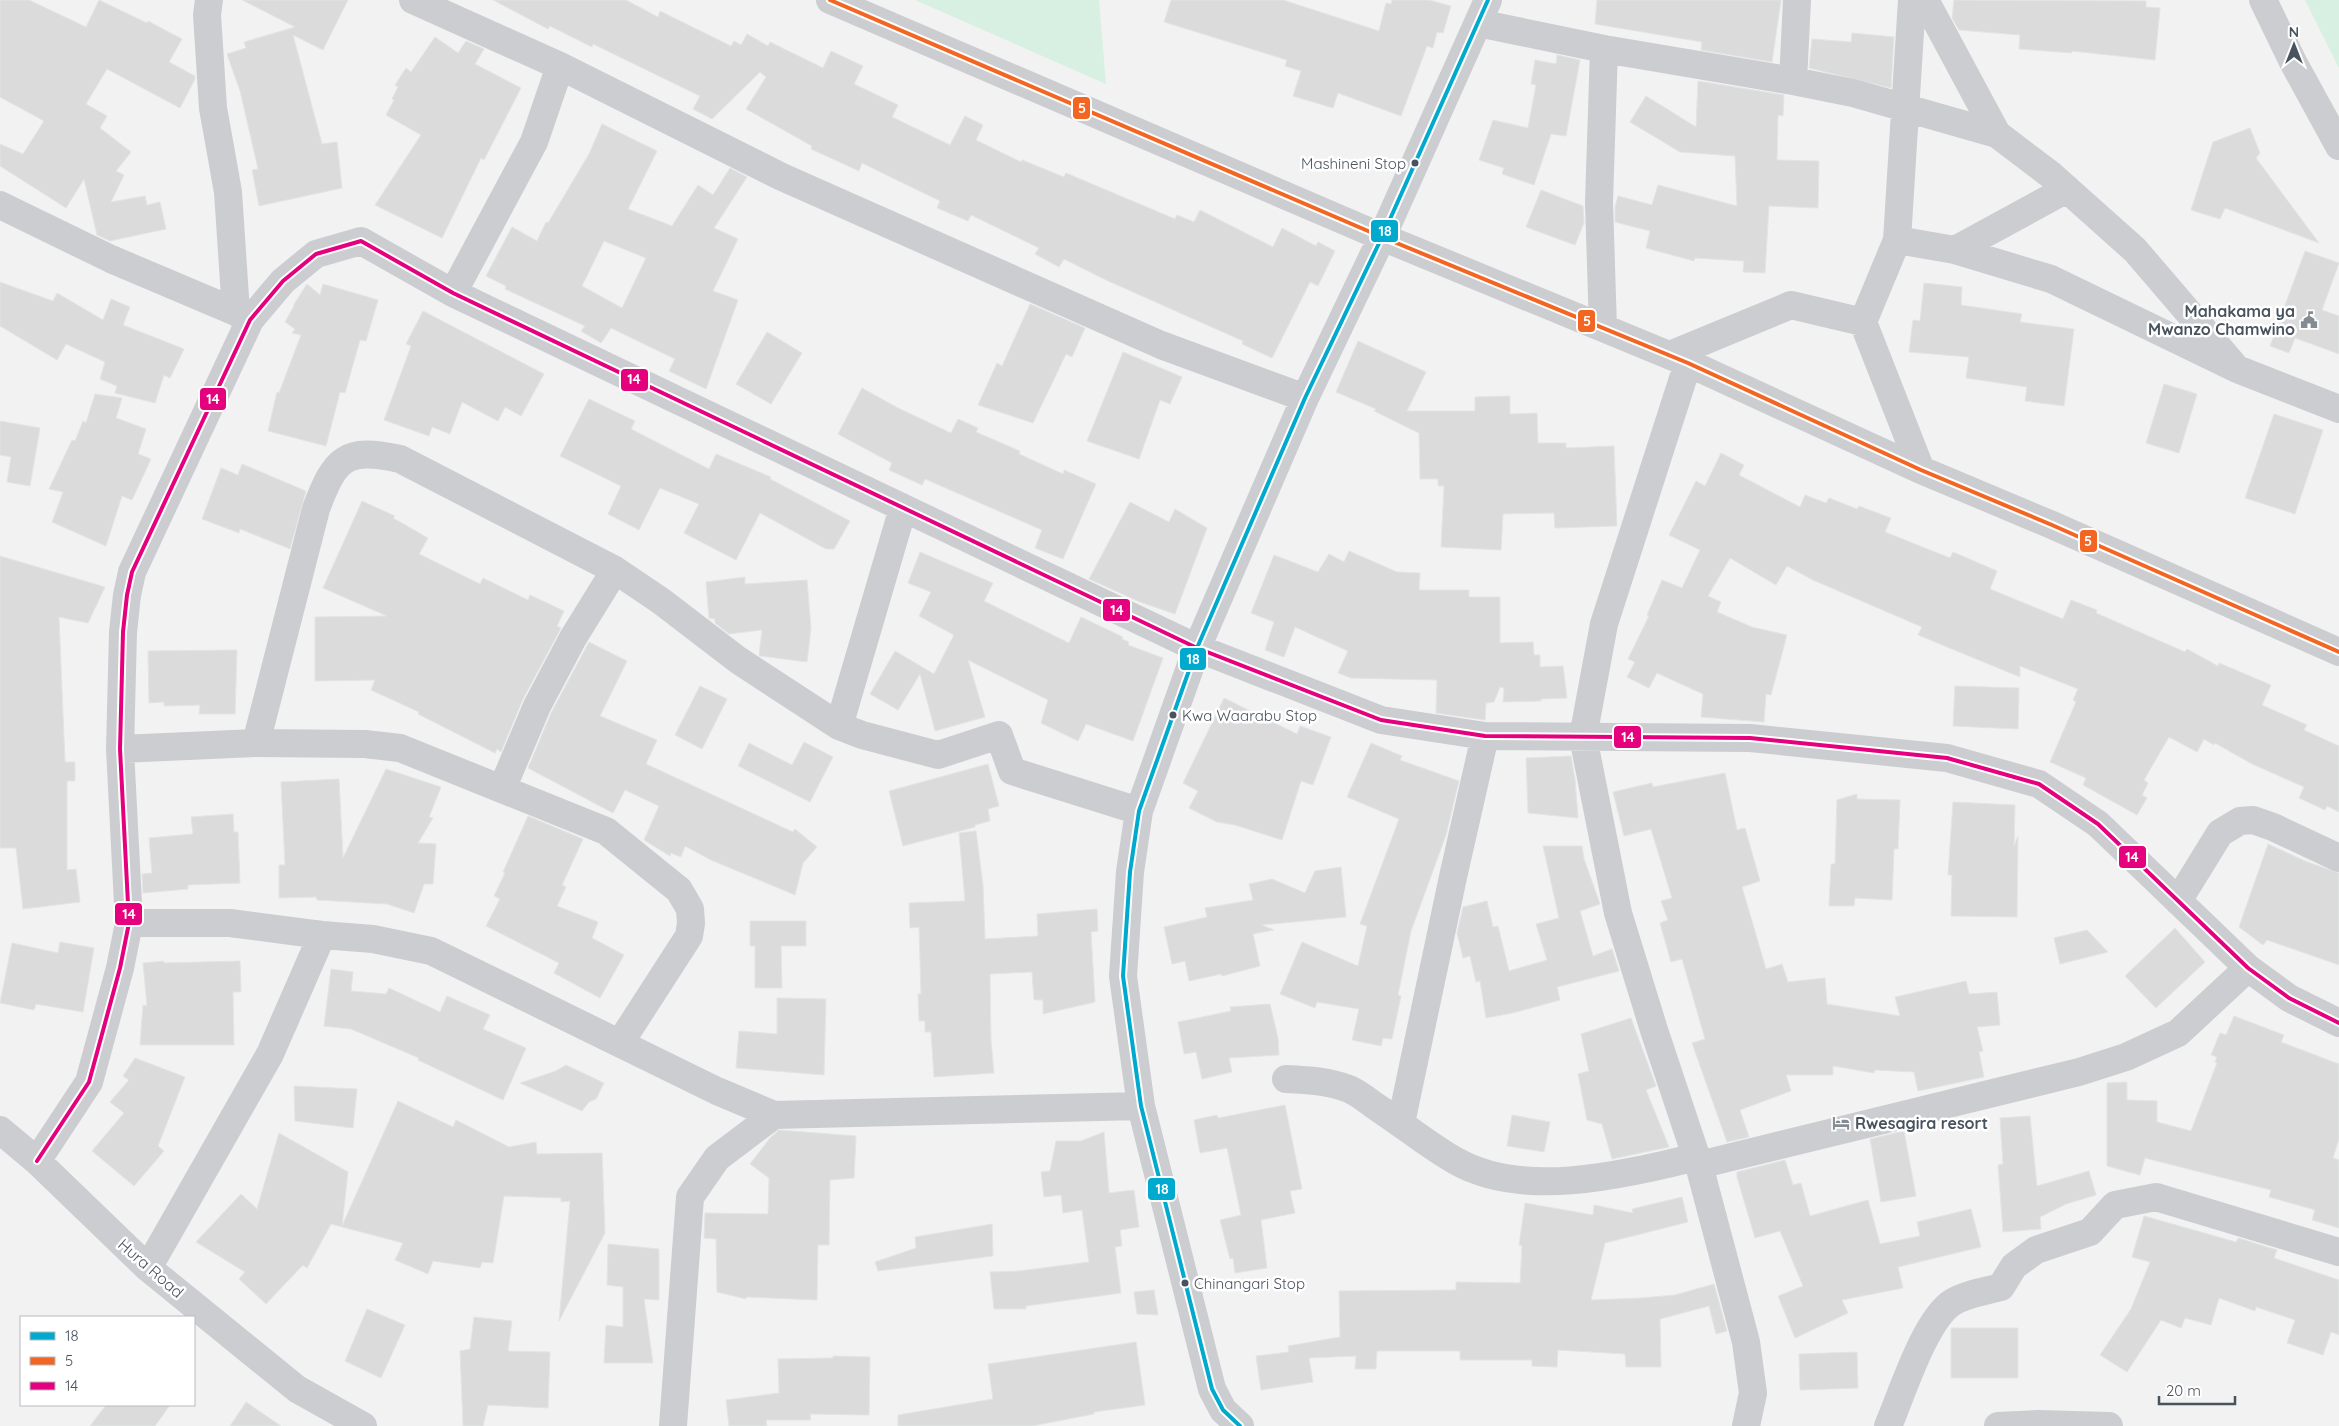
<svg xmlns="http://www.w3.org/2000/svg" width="2339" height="1426" font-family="Quicksand,sans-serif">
  <rect width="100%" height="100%" fill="#f2f2f2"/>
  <path fill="#d8f0e2" d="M915 0H1099L1106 84Z
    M2305 0H2339V68Z"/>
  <path fill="#dbdbdc" stroke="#e3e4e5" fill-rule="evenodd" d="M0 0H29L86 27 99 0 147 23 148 21 182 39 169 62 195 76V79L180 108 107 69 86 104 107 116 100 128 131 152 116 171 124 175 111 202 145 196 147 205 160 202 166 229 110 241 97 235 84 179 66 208 0 166V144L23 154 44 121 0 97Z
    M242 0H348L323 50 293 35 322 144 337 142 342 188 259 206 252 170 258 169 240 91 227 54 246 48 244 42 295 27Z
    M493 0H626L658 17 660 11 731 46 734 41 741 45 747 34 768 46 770 42 823 68 831 51 863 66 854 84 898 105 892 117 950 145 965 116 983 125 976 140 1021 162 1022 160 1064 177 1066 173 1175 219 1177 215 1194 222 1200 210 1273 247 1282 228 1316 246 1318 242 1335 251 1318 286 1310 282 1272 358 1242 344 1243 341 1106 280 1064 259 1059 267 1035 254 1039 248 971 215 968 221 937 208 940 201 862 163 859 171 811 149 812 146 746 109 766 77 760 72 712 119 693 109 700 96 593 44 592 47 550 26 548 29Z
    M1171 0H1283L1379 31 1386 3 1391 4 1392 0H1429L1451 6 1443 33 1437 32 1433 48 1427 46 1401 116 1338 93 1333 108 1293 96 1301 71 1285 66 1287 60 1164 22Z
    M1597 0H1781L1772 62 1701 50 1702 42 1595 24Z
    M1954 0 2146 1V7L2160 8 2155 60 2072 51V53L2019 49 2020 35 1959 30 1952 18Z
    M1852 33 1894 37 1891 88 1809 68 1812 39 1851 42Z
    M435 37 458 53 466 41 484 49 475 64 521 88 484 160 481 158 442 238 375 205 421 135 386 115 394 100 392 99 398 87 395 85 406 68 411 72Z
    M1557 55 1580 60 1566 136 1551 134 1534 185 1502 174 1504 168 1479 160 1493 120 1528 128 1536 85 1531 84 1535 60 1556 64Z
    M1698 81 1784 95 1783 116 1778 115 1777 160 1819 161 1818 208 1769 206 1765 273 1743 272 1744 261 1695 258 1694 261 1646 248 1650 231 1615 222V207L1618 196 1652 205 1658 185 1737 206 1735 156 1680 152 1630 122 1646 96 1696 127Z
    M602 124 657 151 628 209 672 226 698 185 713 195 730 168 747 177 714 228 738 239 713 291 738 300 706 389 669 371 675 359 611 328 601 343 581 331 585 326 505 289 506 286 486 276 512 227 537 241 546 222 548 223 589 154ZM604 241 646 258 622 308 582 286Z
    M2250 128 2260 153 2256 158 2319 243 2225 208 2220 219 2191 210 2213 142Z
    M1541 190 1583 206 1584 223 1575 245 1526 227Z
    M2305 251 2339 263 2322 310 2339 316V354L2295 338 2289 353 2270 346Z
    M0 282 53 301 57 293 103 320 111 299 130 307 123 325 184 349 170 378 164 375 155 403 115 393 117 386 100 379 105 362 66 344 57 360 0 326Z
    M1924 283 1962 287 1961 305 2022 314 2020 322 2074 329 2064 406 2025 401 2027 387 1966 378 1969 357 1909 352 1913 320 1920 321Z
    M307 284 320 295 323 284 378 300 366 341 360 340 345 393 340 392 326 446 268 431 277 392 279 393 301 335 292 333 295 329 285 322 294 306H293Z
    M1030 304 1085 328 1072 357 1066 354 1033 423 978 405 997 363 1002 366Z
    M423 311 544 374 521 416 505 407 498 421 462 402 450 434 432 427 429 436 384 420 411 346 406 344Z
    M767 332 802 353 771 404 736 384Z
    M1358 341 1426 372 1407 411H1475V397L1510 396V414L1537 413 1538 443H1566V448L1614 446 1617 526 1555 528 1554 513 1503 514 1501 550 1441 547 1444 486H1438V479H1420L1419 433 1374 411 1376 409 1336 392Z
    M1123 352 1182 377 1170 404 1160 400 1139 459 1087 441Z
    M2164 384 2197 394 2179 453 2146 443Z
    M862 388 898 408 951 433 958 419 978 428 976 432 1020 451 1019 454 1063 474 1064 470 1096 484 1063 559 1035 548 1042 530 925 479 922 485 889 470 892 463 838 434Z
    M95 394 122 398 116 418 146 429 138 454 151 459 132 500 122 496 106 546 52 522 63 492 49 489 72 440 75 441 83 421 86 423Z
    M589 399 635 421 631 429 709 469 716 454 771 477 770 479 850 521 834 549H826L760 513 736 560 684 533 699 504 660 488 639 530 608 514 621 486 560 456Z
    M2274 414 2323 430 2295 514 2245 498Z
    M0 421 40 428 30 486 7 482 11 457 0 455Z
    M1721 453 1744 465 1739 475 1800 507 1805 495 1826 503 1829 498 1857 509 1859 506 1891 518 1885 532 1950 558 1953 552 1997 571 1990 589 2063 619 2071 600 2097 610 2096 613 2185 652 2187 649 2218 666 2219 663 2271 685 2262 705 2307 725 2304 730 2339 746V812L2327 806 2325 810 2299 798 2304 787 2252 764 2215 743 2214 745 2204 739 2197 752 2169 737 2144 780 2148 783 2142 795 2147 798 2137 815 2083 785 2086 778 2050 762 2076 702 2073 700 2078 689 2020 666V677L1918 635 1922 627 1813 580 1787 566 1776 585 1730 558 1708 596 1721 602 1717 612 1752 627 1787 635 1771 695 1766 694 1764 722 1701 717 1703 694 1657 673 1649 688 1627 677 1635 662 1628 659 1649 616 1647 615 1662 580 1682 588 1700 550 1669 535 1696 481 1705 486Z
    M242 464 306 491 290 549 240 529 239 533 202 519 221 468 238 475Z
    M362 501 395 516 393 518 428 538 419 554 480 584 483 578 528 600 530 595 564 611 557 626 561 628 523 699 501 752 497 749 495 753 418 714 419 712 371 690 375 680 315 681V617L387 616 323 588Z
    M1130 502 1169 522 1175 509 1207 528 1175 614 1140 602 1089 579Z
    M1349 551 1397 572 1420 573 1419 590H1469V597H1500V643L1533 642 1534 655H1540V667L1563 666 1567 698 1541 699V701L1503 702 1504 688 1500 687 1494 702 1486 703 1485 720 1436 713 1437 680 1351 678 1338 673 1348 651 1295 627 1284 657 1265 650 1274 622 1251 613 1274 555 1318 572 1329 554 1344 562Z
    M920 552 993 583 984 601 1069 643 1081 617 1123 637 1122 639 1129 642 1128 645 1163 658 1133 741 1086 724 1078 741 1041 723 1048 700 968 660 985 717 935 731 920 674 898 710 870 694 895 651 934 674 954 635 919 616 931 592 908 583Z
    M0 556 105 587 88 623 59 617 65 762H75V781H67V870L76 869 80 902 23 909 16 848H0Z
    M745 577V584L807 580 811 628 807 662 760 656 759 655 762 630 729 634 715 623V619L709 618 706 582Z
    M589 642 627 661 600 716 657 740 646 764 793 832 795 829 817 847 803 863 795 895 711 860 685 846 681 857 671 853 670 856 644 840 659 806 625 790 613 813 528 768 551 713Z
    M237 650 235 714H199L200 705 164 706V702L149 703 148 651Z
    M700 686 727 699 702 749 675 735Z
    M1955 686 2019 688 2018 729 1953 726Z
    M1224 698 1297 734 1300 726 1331 737 1313 785 1301 781 1282 840 1235 825 1217 822 1189 808 1198 791 1183 783Z
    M804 742 833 757 810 802 738 766 749 743 792 765Z
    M1371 743 1402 756 1400 760 1459 781 1446 835 1411 931 1398 995 1401 996 1392 1039 1383 1038 1381 1046 1352 1040 1359 1009 1317 1002 1315 1008 1280 994 1302 942 1358 966 1367 926 1360 924 1399 819 1347 797Z
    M1571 756 1575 779 1578 818 1528 813 1526 758Z
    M988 764 999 806 988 809 990 821 975 825V827L903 846 889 791Z
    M386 769 441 787 429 817 433 818 418 843 436 844 433 884H424L414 913 387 904 317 900 316 897 279 898V865H285L281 782 339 779 343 858Z
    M1725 773 1737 830 1745 828 1760 881 1742 887 1766 969 1782 964 1788 982 1825 978 1827 1004 1900 1016 1895 997 1966 981 1969 994 1997 992 2000 1025 1977 1027 1983 1051 1979 1052 1984 1077 1918 1091 1914 1072 1875 1070 1874 1073 1833 1066V1075H1786L1791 1091 1740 1110 1749 1137 1727 1142 1692 1043 1705 1039 1682 959 1671 962 1660 923 1668 920 1661 901 1672 898 1651 829 1624 836 1613 792 1652 783 1653 787Z
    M1857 794V799L1900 800 1898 849H1894L1892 900 1855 898 1854 906H1829L1831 864H1835L1837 800Z
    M1953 802 2015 805 2014 846 2018 836 2017 917 1951 916 1952 875H1948Z
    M233 814 234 832H238L240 883 188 885V889L143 893 142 874 152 873 149 838 193 834 191 817Z
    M528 816 583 839 562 885 566 887 557 906 598 922 592 938 624 955 600 998 554 973 559 963 486 926 500 899 494 896 505 873 503 872Z
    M976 831 983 885 985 939 1038 936 1037 914 1097 909 1098 931 1091 932 1095 1002 1043 1014V1000H1034L1032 972 990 974 991 1041 994 1073 934 1077 931 1032H925V1021H919L918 994H921L919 927 910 928 909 903 965 901 959 833Z
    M2268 844 2305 861 2339 873V965L2267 940 2263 945 2239 927Z
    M1543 846H1582L1584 859 1600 904 1580 911 1593 956 1612 949 1619 971 1557 987 1560 1000 1513 1013 1486 1018 1480 981 1476 982 1470 956 1463 958 1457 933 1463 907 1487 901 1493 927 1498 926 1509 971 1547 960 1536 924 1559 918Z
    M1341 867 1346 917 1262 925 1274 930 1253 934 1260 966 1222 976 1221 974 1189 981 1185 961 1172 964 1164 927 1207 917 1205 908 1253 900 1249 884 1272 879 1305 893 1315 871Z
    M750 921H806V946H781L782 988H755V946H750Z
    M2175 928 2205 962 2156 1008 2125 976Z
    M2087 930 2108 952 2060 964 2054 938Z
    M60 942 94 948 83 1012 36 1004 34 1010 0 1003 12 943 58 953Z
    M164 961V963L240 961 241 992H233L234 1045H140L143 1005 147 1006 143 963Z
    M331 969 353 972 351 991 386 994 389 988 440 1012 447 996 490 1015 483 1029 526 1048 503 1100 418 1060 419 1058 351 1029 324 1026Z
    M777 998 826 999 824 1075 736 1068 739 1031 777 1034Z
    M1270 1004 1278 1038 1279 1055 1229 1058 1232 1072 1202 1079 1196 1052 1184 1054 1178 1022 1231 1011 1230 1007Z
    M2234 1016 2284 1035 2281 1042 2339 1064V1139L2333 1158 2339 1160V1228L2312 1220 2315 1210 2269 1197 2271 1190 2145 1158 2140 1175 2107 1166V1083L2127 1082V1100L2157 1101V1122L2191 1131 2217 1063 2215 1062 2217 1057 2211 1055 2220 1033 2226 1035Z
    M1631 1018 1656 1086 1646 1090 1669 1147 1612 1159 1602 1124 1587 1120 1578 1074 1589 1071 1581 1034Z
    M135 1058 185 1077 158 1146 164 1151 134 1186 92 1151 124 1113 110 1102 129 1080 123 1076Z
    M566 1065 604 1083 596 1099 589 1102 582 1111 520 1083 556 1071Z
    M294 1086 357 1089 353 1128 295 1121Z
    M398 1101 453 1127 456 1120 509 1147 536 1142 537 1154 602 1153 605 1233 559 1321 570 1201 561 1202V1198L504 1196 493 1263 482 1262 480 1268 433 1261 428 1274 395 1260 403 1243 331 1224 307 1268 303 1265 266 1304 239 1279 245 1272 196 1242 241 1194 257 1209 279 1133 348 1172 342 1226Z
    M1285 1105 1302 1189 1290 1191 1295 1213 1261 1220 1267 1268 1235 1273 1233 1258 1230 1259 1220 1220 1241 1215 1227 1148 1200 1153 1194 1120 1217 1115 1218 1118Z
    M1512 1115 1550 1122 1544 1152 1507 1146Z
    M2030 1116 2037 1186 2089 1171 2096 1195 2066 1204 2040 1217 2041 1229 2003 1232 1998 1165 2003 1164 2000 1118Z
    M779 1130 856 1136 854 1178 830 1180 829 1245H818L817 1300 746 1297V1299L717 1292 716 1239 704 1238 705 1213 768 1214 769 1178 750 1164 770 1138Z
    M1904 1131 1916 1196 1881 1202 1870 1139Z
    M1104 1132 1109 1193 1134 1190 1139 1227 1120 1230 1122 1246 1115 1247 1121 1293 1026 1306V1309H994L990 1272 1019 1271 1089 1262 1082 1210 1063 1213 1061 1195 1044 1197 1041 1172 1050 1171 1056 1141H1081Z
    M1785 1160 1793 1185 1801 1183 1810 1216 1868 1200 1880 1244 1920 1236 1917 1222 1971 1209 1981 1247 1898 1267 1903 1288 1842 1300 1848 1313 1795 1338 1778 1296 1803 1286 1780 1231 1755 1238 1737 1177V1172Z
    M1682 1197 1688 1222 1605 1243 1591 1300 1641 1298 1675 1295 1714 1284 1727 1331 1716 1334 1709 1306 1660 1319 1661 1367H1626L1625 1354 1558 1350 1557 1367 1532 1366V1360H1460V1351H1377L1376 1369H1355L1356 1356 1309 1358 1313 1382 1261 1390 1256 1356 1289 1352 1288 1346 1340 1337 1339 1291 1456 1290V1282L1520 1283 1522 1246 1519 1245 1525 1203 1593 1215 1594 1205 1633 1213 1632 1209Z
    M2144 1216 2236 1242 2238 1238 2277 1250 2274 1258 2339 1280V1335L2331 1332 2323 1355 2287 1343 2295 1320 2256 1307 2255 1311 2219 1298 2211 1325 2185 1318 2181 1328 2161 1320 2127 1372 2100 1355 2131 1309 2150 1262 2132 1257Z
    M992 1224 993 1256 878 1271 875 1262 916 1248 915 1237Z
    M608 1244 659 1249V1300L644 1299 653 1363H604L606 1325 623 1327V1287L607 1285Z
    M1154 1290 1158 1315 1137 1314 1134 1292Z
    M367 1309 405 1325 381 1378 345 1361Z
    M474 1317 512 1321 508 1351 550 1352 548 1408 488 1405 483 1426H463L460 1351 470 1349Z
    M1951 1328H2018V1378H1951Z
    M1136 1342 1145 1405 1094 1412V1414L1032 1426H898V1415L993 1399 988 1364Z
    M1857 1352 1858 1388 1800 1390 1799 1354Z
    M833 1356 870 1357 869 1415 810 1414 811 1420H766L767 1426H729L726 1400 779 1393 778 1359 833 1358Z
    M246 1402 281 1426H230Z
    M106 1405H170L155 1426H90Z"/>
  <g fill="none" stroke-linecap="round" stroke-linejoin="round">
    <path stroke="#cbcdd0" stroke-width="28" d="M209 0 207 15 213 108 228 192 236 312
      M413 0 560 66 782 177 1161 345 1305 398
      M830 0 1382 237 1688 363 1921 470 2052 525 2339 652
      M1912 0 1897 240 1863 322 1921 470
      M1925 0 1997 134
      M2263 0 2293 62 2339 146
      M1478 23 1604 49 1793 81 1853 93 1997 134 2051 175 2135 250 2237 369
      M1793 81 1797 0
      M0 205 111 259 236 312 250 320
      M1897 240 1955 250 2051 279 2237 369 2339 409
      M1955 250 2067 189
      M453 293 534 142 560 66
      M1603 328 1599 202 1604 49
      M1670 355 1791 305 1863 322
      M1688 363 1604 624 1583 737 1618 913 1654 1030 1699 1165 1746 1342 1753 1393 1746 1426
      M839 726 903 508
      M256 743 316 509C335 458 345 447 400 459L615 570 661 601 738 660 839 726 862 735 938 755 999 735 1012 771 1139 811
      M120 749 256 743 365 744 400 748 606 831 679 890 690 909 691 923 689 936 620 1043
      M502 789 537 706 573 638 615 570
      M2178 901 2220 833 2240 821 2253 820 2273 827 2339 858
      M129 923H230L322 935 373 939 431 951 717 1091 774 1115 1141 1106
      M1286 1079C1308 1080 1329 1081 1349 1089 1359 1093 1369 1102 1378 1108 1404 1125 1429 1146 1456 1161 1525 1200 1625 1174 1696 1157
      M1401 1123 1453 877 1485 736
      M0 1130 37 1161 148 1268 297 1389 363 1426
      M37 1161 89 1082 120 968 129 923 120 749 123 632 127 595 132 572 250 320 283 281 316 254 361 241 453 293 1197 648 1381 720 1485 736 1750 738 1947 758 2039 784 2098 824 2248 968 2289 998 2339 1023
      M1699 1165 2079 1072 2126 1057 2178 1033 2248 968
      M148 1268 270 1054 322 935
      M673 1426 690 1197 717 1158 774 1115
      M1240 1426 1223 1410 1212 1389 1141 1106 1123 976 1130 872 1139 811 1197 648 1305 398 1382 237 1488 0
      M1888 1426C1902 1394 1925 1319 1953 1302 1966 1294 1986 1291 2001 1287L2014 1266 2036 1250 2090 1232 2115 1205 2156 1197 2339 1252
      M1998 1426 2038 1424 2109 1426"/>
    <g stroke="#fff" stroke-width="8">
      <path id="bus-1" d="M1240 1426 1223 1410 1212 1389 1141 1106 1123 976 1130 872 1139 811 1197 648 1305 398 1382 237 1488 0"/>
    </g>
    <g stroke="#fff" stroke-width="8">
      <path id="bus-2" d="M830 0 1382 237 1688 363 1921 470 2052 525 2339 652"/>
    </g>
    <g stroke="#fff" stroke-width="8">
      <path id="bus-3" d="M37 1161 89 1082 120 968 129 923 120 749 123 632 127 595 132 572 250 320 283 281 316 254 361 241 453 293 1197 648 1381 720 1485 736 1750 738 1947 758 2039 784 2098 824 2248 968 2289 998 2339 1023"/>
    </g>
    <use href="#bus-1" stroke="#00a9ce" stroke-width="4"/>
    <use href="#bus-2" stroke="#f26522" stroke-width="4"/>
    <use href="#bus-3" stroke="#e5007d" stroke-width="4"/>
  </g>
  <defs>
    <g id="civic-bare" transform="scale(1.35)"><path d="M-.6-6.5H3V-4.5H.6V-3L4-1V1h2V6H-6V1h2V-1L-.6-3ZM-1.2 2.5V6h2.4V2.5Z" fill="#848b92" stroke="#fff" stroke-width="2.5" paint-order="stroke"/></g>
    <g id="hotel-bare" transform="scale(1.35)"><path d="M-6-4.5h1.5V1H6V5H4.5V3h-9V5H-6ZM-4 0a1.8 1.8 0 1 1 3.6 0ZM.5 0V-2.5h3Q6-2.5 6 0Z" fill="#848b92" stroke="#fff" stroke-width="2.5" paint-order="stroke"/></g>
  </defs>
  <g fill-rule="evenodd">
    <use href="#civic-bare" x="2309" y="320"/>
    <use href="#hotel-bare" x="1841" y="1123"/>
  </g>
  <g fill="#49535e" stroke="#fff" stroke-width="2">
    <circle cx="1415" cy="163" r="4.5"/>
    <circle cx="1173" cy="715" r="4.5"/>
    <circle cx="1185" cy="1283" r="4.5"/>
  </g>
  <g text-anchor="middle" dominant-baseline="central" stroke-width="5" stroke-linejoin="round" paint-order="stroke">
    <g font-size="15" fill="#49535e" stroke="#fff" text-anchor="start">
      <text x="1406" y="163" text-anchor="end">Mashineni Stop</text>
      <text x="1182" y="715">Kwa Waarabu Stop</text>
      <text x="1194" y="1283">Chinangari Stop</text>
    </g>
    <g font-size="16" font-weight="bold" fill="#49535e" stroke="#fff" text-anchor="end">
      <text x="2295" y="311">Mahakama ya<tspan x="2295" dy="18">Mwanzo Chamwino</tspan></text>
      <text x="1855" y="1123" text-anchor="start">Rwesagira resort</text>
    </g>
    <g font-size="16" fill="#49535e" stroke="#fff">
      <text transform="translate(151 1268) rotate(41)">Hura Road</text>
    </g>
  </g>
  <g stroke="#fff" stroke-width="2">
    <rect x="1072" y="96" width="19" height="24" rx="5" fill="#f26522"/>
    <rect x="1370" y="219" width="29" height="24" rx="5" fill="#00a9ce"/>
    <rect x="1577" y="309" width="19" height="24" rx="5" fill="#f26522"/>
    <rect x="620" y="368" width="29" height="24" rx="5" fill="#e5007d"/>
    <rect x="199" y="387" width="28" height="24" rx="5" fill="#e5007d"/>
    <rect x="2079" y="529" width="19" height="24" rx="5" fill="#f26522"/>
    <rect x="1102" y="598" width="29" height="24" rx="5" fill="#e5007d"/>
    <rect x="1179" y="647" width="28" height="24" rx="5" fill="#00a9ce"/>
    <rect x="1613" y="725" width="29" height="24" rx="5" fill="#e5007d"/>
    <rect x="2118" y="845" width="29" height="24" rx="5" fill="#e5007d"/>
    <rect x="114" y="902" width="29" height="24" rx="5" fill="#e5007d"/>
    <rect x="1147" y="1177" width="29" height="24" rx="5" fill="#00a9ce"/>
  </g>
  <g font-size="14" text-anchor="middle" font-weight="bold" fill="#fff">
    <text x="1082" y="113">5</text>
    <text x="1385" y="236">18</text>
    <text x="1587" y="326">5</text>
    <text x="634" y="384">14</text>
    <text x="213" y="404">14</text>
    <text x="2088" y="546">5</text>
    <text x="1117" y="615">14</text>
    <text x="1193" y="664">18</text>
    <text x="1628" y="742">14</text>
    <text x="2132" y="862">14</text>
    <text x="129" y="919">14</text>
    <text x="1162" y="1194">18</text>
  </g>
  <rect x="20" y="1316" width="175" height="90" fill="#ffffff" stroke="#b6babf"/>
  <rect x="30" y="1332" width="25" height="8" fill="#00a9ce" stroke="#b6babf"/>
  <text x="65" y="1341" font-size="15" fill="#49535e">18</text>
  <rect x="30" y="1357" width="25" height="8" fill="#f26522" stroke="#b6babf"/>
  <text x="65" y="1366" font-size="15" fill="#49535e">5</text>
  <rect x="30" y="1382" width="25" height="8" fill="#e5007d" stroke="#b6babf"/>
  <text x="65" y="1391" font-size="15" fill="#49535e">14</text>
  <g transform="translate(2294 45)" stroke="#ffffff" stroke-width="4" paint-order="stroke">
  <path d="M0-4L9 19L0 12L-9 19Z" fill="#49535e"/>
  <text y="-8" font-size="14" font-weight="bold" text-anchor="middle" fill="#49535e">N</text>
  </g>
  <path d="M2159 1396v8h76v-8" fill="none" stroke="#49535e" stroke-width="2.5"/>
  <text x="2166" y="1396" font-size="15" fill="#49535e" stroke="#ffffff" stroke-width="4" paint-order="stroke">20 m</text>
</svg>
